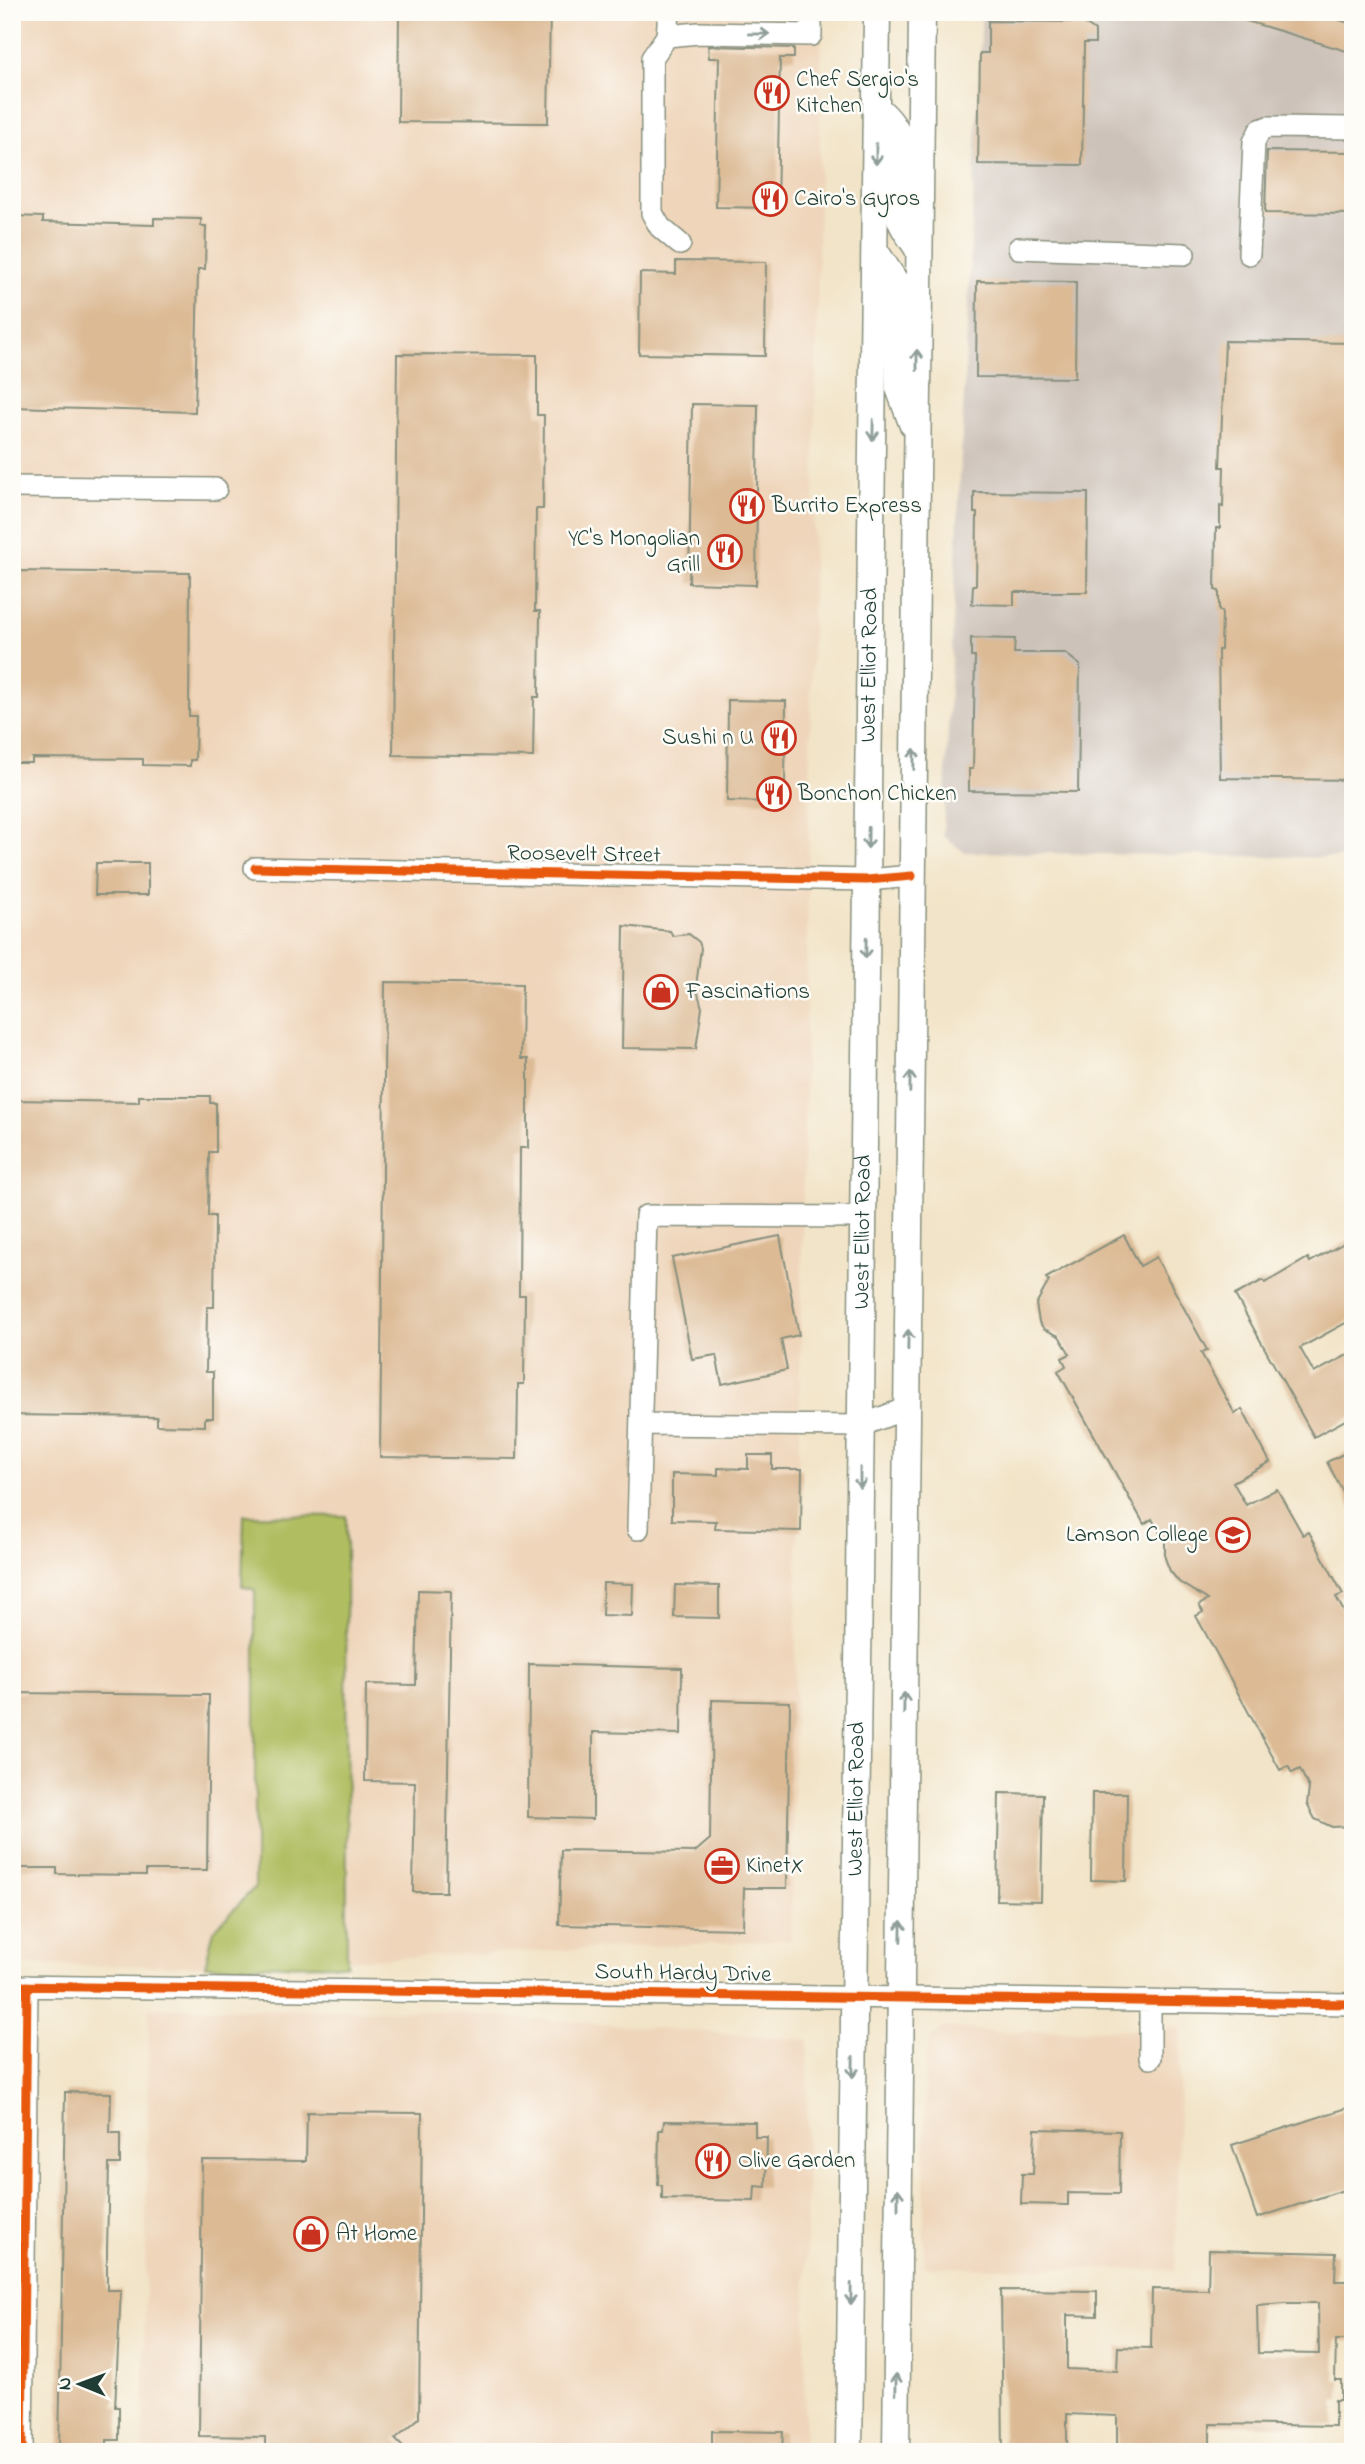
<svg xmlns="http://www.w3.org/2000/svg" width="1365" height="2464" font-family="'Indie Flower',sans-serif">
  <rect width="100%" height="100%" fill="#fdfcf7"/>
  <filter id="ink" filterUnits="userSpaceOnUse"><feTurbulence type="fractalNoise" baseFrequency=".0143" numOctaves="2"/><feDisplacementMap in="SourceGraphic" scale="14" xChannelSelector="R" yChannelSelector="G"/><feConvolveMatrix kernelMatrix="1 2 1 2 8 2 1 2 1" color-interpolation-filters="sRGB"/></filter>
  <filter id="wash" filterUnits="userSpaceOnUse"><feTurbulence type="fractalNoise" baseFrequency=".00686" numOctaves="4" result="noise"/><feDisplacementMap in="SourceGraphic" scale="28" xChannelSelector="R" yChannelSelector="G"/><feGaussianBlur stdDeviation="1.57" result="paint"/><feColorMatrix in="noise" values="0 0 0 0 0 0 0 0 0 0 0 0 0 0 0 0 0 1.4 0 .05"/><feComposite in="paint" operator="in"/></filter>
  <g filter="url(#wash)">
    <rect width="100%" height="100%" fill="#f2e4c8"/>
    <path fill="#efd6bb" d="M12 12H822L791 1940 205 1966 12 1965Z
      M149 2008 429 2011 808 2040 804 2452H143Z
      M945 2027 997 2032 1181 2028 1175 2270 924 2267 925 2058 931 2037Z"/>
    <path fill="#cdc2b9" d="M982 12H1353V858L964 852 943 836Z"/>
    <path fill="#b0bd60" stroke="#687d4a" stroke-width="2" d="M244 1515 346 1516 347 1965 205 1966 214 1930 255 1887V1590L242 1586Z"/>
    <g id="blocks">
      <path fill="#dcba94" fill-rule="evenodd" d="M399 12H550L548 123 398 122Z
        M1231 12H1312L1353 24V53L1230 16Z
        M988 21 1082 22 1095 31V43H1084L1082 165 978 164 980 53H988Z
        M708 46 794 48V58H780L777 208 716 207 719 58H709Z
        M1267 151 1353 152V214L1265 213Z
        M12 216 43 217V222L154 225V218L201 219V226H206L205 269H198L195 412 12 407Z
        M676 261 766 262 765 356 639 354 640 273 676 274Z
        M977 281 1076 282 1075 378 976 377Z
        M1225 341 1353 343V780L1220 778 1218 650H1221L1222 611H1219V591L1215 590 1216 528H1220V506L1223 507 1224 467H1220Z
        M397 354 537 355V415H544L543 509H536L535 611H540L539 697H534L533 757 393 755Z
        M692 404 758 405 756 585 689 583Z
        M974 492 1088 493 1087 592H1014V605L972 604 973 585H976L977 513H974Z
        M12 571 190 573 189 716H196L195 760H190V766L143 765V759L32 758V763H12Z
        M971 638 1015 639 1014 653H1065L1080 665 1078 792 969 791V769H973L975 657H971Z
        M728 700 786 701 785 788 779 799 774 802 727 801Z
        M96 863H148V895H95Z
        M624 926 670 931 673 936 689 934 699 942 701 948 696 986 702 1008 696 1049 622 1048Z
        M385 982 522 984 521 1059H528V1148H520L519 1295H525L524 1384H518L517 1459 380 1457Z
        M139 1096H210V1103H216V1152H209L208 1216H215L214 1307H207L206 1372H213V1418H205V1426L157 1425V1417L12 1415V1100L139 1102Z
        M1124 1235 1140 1266 1156 1257 1207 1350 1201 1353 1235 1414 1242 1409 1270 1462 1233 1482 1246 1505 1277 1489 1303 1535 1309 1532 1343 1594 1336 1597 1353 1628V1826L1332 1827 1315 1819 1307 1804 1309 1788 1300 1769 1292 1773 1288 1766 1280 1770 1196 1616 1203 1612 1199 1605 1208 1600 1179 1582 1170 1571 1165 1558V1542L1152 1519 1144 1524 1058 1371 1066 1366 1062 1358 1070 1354 1059 1336 1044 1329 1039 1322 1036 1304 1049 1281 1046 1278Z
        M780 1236 799 1335 781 1339 787 1370 722 1384 716 1355 692 1359 672 1258Z
        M1353 1238V1319L1300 1348 1314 1373 1353 1352V1416L1314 1437 1235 1295 1263 1280 1265 1283 1308 1258 1310 1262Z
        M1353 1449V1511L1327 1462Z
        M748 1455H772V1469H802L801 1531 715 1529 716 1521 672 1520V1474L718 1475V1468L748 1469Z
        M603 1583 633 1584 632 1616 602 1615Z
        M675 1585 719 1586V1618L674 1617Z
        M418 1590 451 1591 446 1892H413L415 1782 365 1781 366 1684 416 1685Z
        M529 1664 682 1668 681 1734 593 1732V1819L528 1817Z
        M12 1693 209 1695 207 1870H146V1875L57 1874V1868H12Z
        M712 1700 790 1702 787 1888H744L743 1929 559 1925 561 1850 695 1852 710 1839Z
        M999 1793 1043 1794 1041 1901 997 1900Z
        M1092 1793H1127L1126 1881 1091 1880Z
        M65 2092 111 2093 110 2133H120V2164H109L107 2250V2290H121L115 2407H119V2440H107V2452H59Z
        M1353 2106V2187L1257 2218 1232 2145Z
        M307 2112 422 2113 419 2418 395 2439 408 2452H265V2437L199 2436 202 2160 306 2161Z
        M664 2121 755 2122V2137H767L766 2187 755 2186 754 2201 662 2199V2185H658L659 2130H663Z
        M1035 2129 1120 2131 1119 2194 1068 2193V2205L1021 2204 1022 2174H1033Z
        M1209 2250 1336 2253 1335 2281H1353V2340H1336L1335 2380H1341V2400H1335V2426L1210 2424V2446L1117 2447V2416L1067 2414V2452H1003L1001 2290 1097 2291V2316L1067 2315V2369L1117 2371 1118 2347 1151 2348 1152 2289 1208 2290ZM1285 2303H1318L1319 2354 1258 2353 1257 2305Z
        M712 2431 783 2432 782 2452H712Z"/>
    </g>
  </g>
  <g filter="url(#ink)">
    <use href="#blocks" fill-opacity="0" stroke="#88907e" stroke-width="2"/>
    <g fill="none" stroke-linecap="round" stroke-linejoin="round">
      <g stroke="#88907e" stroke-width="24">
        <path id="minor" d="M669 12 667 36 652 58V213L660 227 680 244
          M667 36 699 33 811 35V12
          M1019 248 1184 254
          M1249 254 1254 142 1260 130 1268 127 1353 128
          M12 487 216 489
          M255 868 867 880 912 876
          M641 1424 860 1426 907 1408
          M638 1529 646 1216 863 1217
          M12 1986 1353 2004
          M1150 2058V2002
          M22 2452 27 1986"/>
      </g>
      <g stroke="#88907e" stroke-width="29">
        <g id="major">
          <path d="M876 108C919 142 892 171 899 215 901 226 912 239 918 249"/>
          <path d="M875 251 898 286 899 388 912 423"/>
          <path id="s1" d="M849 2452 877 12"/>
          <path d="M896 2452 922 12"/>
        </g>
      </g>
      <use href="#minor" stroke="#fff" stroke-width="21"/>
      <use href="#major" stroke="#fff" stroke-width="26"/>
      <g stroke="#fdfcf7" stroke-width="13">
        <path id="cycleway" d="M255 868 867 880 912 876
          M12 1986 1353 2004
          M22 2452 27 1986"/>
      </g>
      <use href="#cycleway" stroke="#e8590c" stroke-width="9"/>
    </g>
    <defs><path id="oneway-shaft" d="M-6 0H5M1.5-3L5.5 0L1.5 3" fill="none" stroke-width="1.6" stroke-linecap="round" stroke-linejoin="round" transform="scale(1.75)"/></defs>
    <g stroke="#8f9e9a">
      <use href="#oneway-shaft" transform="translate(759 34) rotate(1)"/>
      <use href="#oneway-shaft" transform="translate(876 154) rotate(90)"/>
      <use href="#oneway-shaft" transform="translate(917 360) rotate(-90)"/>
      <use href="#oneway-shaft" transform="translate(873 430) rotate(91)"/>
      <use href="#oneway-shaft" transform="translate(914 759) rotate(-89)"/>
      <use href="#oneway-shaft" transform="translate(868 838) rotate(91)"/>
      <use href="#oneway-shaft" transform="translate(866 948) rotate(91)"/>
      <use href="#oneway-shaft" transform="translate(910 1082) rotate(-89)"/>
      <use href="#oneway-shaft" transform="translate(908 1340) rotate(-89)"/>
      <use href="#oneway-shaft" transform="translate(860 1478) rotate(90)"/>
      <use href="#oneway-shaft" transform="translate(904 1703) rotate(-89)"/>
      <use href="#oneway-shaft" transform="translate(901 1931) rotate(-89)"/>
      <use href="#oneway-shaft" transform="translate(853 2067) rotate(91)"/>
      <use href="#oneway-shaft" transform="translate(898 2199) rotate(-90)"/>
      <use href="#oneway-shaft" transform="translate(851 2294) rotate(91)"/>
      <use href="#oneway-shaft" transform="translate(896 2384) rotate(-89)"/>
    </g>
  </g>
  <defs>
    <g id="restaurant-ring" transform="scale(1.75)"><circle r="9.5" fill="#fdfcf7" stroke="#c8321e" stroke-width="1.5"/><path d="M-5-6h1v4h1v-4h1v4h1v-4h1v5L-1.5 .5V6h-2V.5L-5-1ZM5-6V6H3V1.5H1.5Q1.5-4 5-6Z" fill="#c8321e"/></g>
    <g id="shop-ring" transform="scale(1.75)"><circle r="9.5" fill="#fdfcf7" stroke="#c8321e" stroke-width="1.5"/><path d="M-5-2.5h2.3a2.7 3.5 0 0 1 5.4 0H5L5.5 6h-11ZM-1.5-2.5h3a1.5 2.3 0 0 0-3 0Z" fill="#c8321e"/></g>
    <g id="university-ring" transform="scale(1.75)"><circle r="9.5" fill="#fdfcf7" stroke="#c8321e" stroke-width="1.5"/><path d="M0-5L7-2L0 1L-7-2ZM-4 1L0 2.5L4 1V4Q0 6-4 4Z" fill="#c8321e"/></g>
    <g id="office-ring" transform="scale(1.75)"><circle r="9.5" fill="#fdfcf7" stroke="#c8321e" stroke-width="1.5"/><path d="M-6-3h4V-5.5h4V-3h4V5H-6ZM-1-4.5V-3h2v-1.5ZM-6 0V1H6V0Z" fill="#c8321e"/></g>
  </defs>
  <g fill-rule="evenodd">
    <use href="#restaurant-ring" x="772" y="93"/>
    <use href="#restaurant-ring" x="770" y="199"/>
    <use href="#restaurant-ring" x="747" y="506"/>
    <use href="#restaurant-ring" x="725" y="552"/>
    <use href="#restaurant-ring" x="779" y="738"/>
    <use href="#restaurant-ring" x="774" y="794"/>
    <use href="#shop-ring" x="661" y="992"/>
    <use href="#university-ring" x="1233" y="1535"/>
    <use href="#office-ring" x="722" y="1866"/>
    <use href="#restaurant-ring" x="713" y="2161"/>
    <use href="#shop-ring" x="311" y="2234"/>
  </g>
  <g text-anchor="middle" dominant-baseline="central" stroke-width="5" stroke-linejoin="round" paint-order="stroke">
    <g font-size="23" fill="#1f3d34" stroke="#fdfcf7" text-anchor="start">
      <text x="796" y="80">Chef Sergio's<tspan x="796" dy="26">Kitchen</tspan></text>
      <text x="794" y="199">Cairo's Gyros</text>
      <text x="772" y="506">Burrito Express</text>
      <text x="700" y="539" text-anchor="end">YC's Mongolian<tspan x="700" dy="26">Grill</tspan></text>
      <text x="754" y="738" text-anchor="end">Sushi n U</text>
      <text x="798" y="794">Bonchon Chicken</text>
      <text x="686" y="992">Fascinations</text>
      <text x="1208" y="1535" text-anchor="end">Lamson College</text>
      <text x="746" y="1866">KinetX</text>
      <text x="738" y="2161">Olive Garden</text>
      <text x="336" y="2234">At Home</text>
    </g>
    <g font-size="23" fill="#1f3d34" stroke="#fdfcf7">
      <text stroke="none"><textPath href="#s1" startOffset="1787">West Elliot Road</textPath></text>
      <text transform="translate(584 855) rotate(1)">Roosevelt Street</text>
      <text stroke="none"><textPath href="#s1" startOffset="1220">West Elliot Road</textPath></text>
      <text stroke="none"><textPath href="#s1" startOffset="653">West Elliot Road</textPath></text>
      <text transform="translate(683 1974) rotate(1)">South Hardy Drive</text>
    </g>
  </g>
  <rect width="1365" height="2464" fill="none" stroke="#fdfcf7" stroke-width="42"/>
  <g transform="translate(80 2384) rotate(271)" stroke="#fdfcf7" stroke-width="5" paint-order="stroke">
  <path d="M0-5L12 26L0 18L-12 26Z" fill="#1f3d34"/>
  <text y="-10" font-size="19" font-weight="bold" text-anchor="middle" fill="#1f3d34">N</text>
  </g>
</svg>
